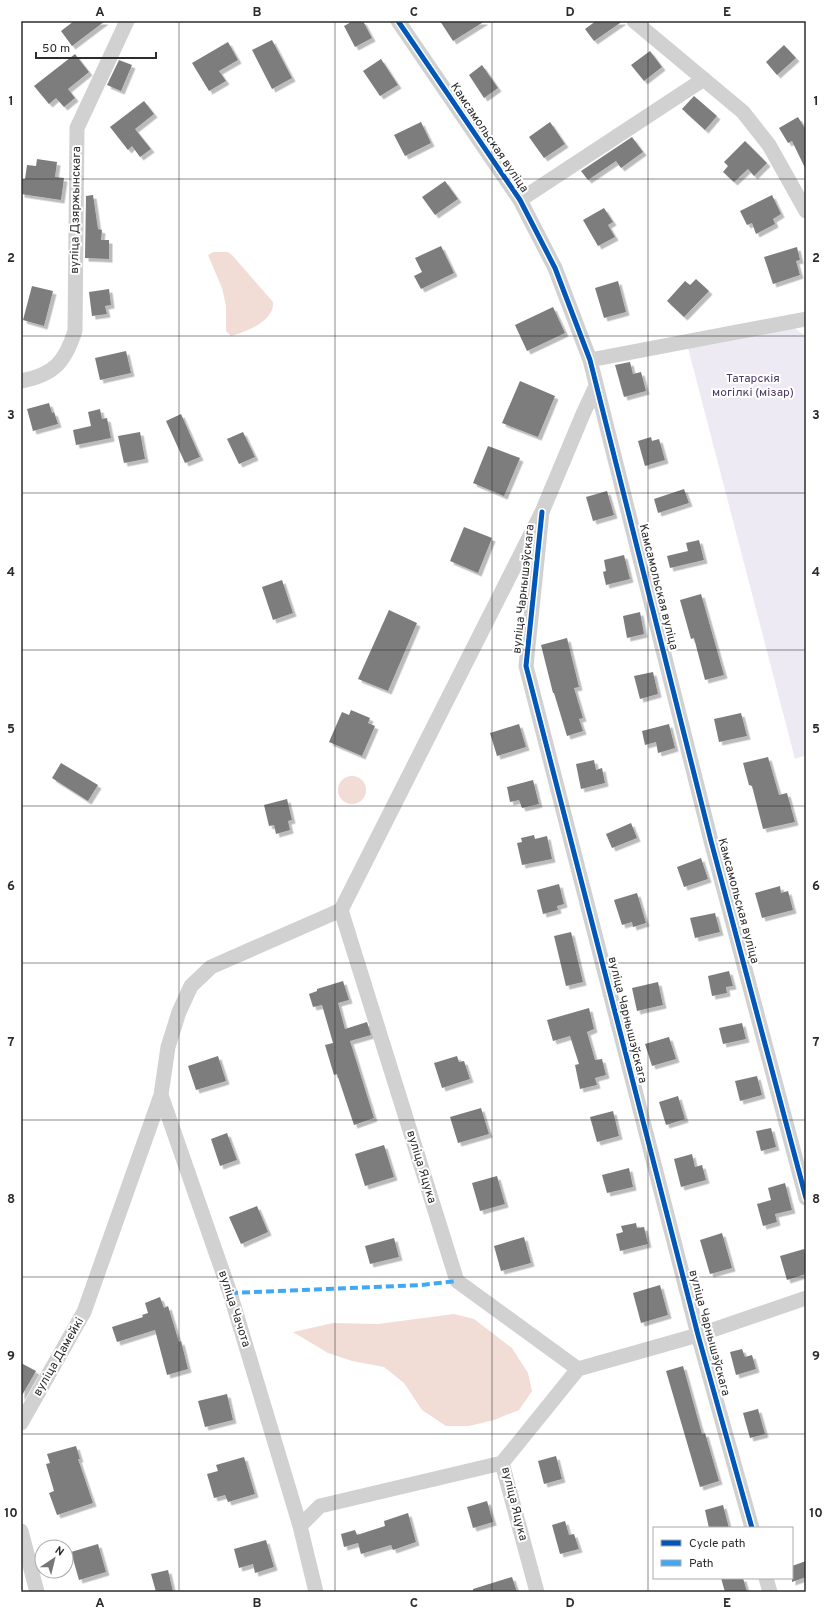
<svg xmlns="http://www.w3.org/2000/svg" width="827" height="1613" font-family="Overpass,sans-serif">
  <defs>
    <filter id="shadow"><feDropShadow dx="3.5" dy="3.5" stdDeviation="0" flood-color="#0004"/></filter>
  </defs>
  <rect width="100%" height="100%" fill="#fff"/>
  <path fill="#edeaf4" d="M790 325 806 336V755L795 759 687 344Z"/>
  <path fill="#f1ddd6" d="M213 252H228L233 256 273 302C275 321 246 332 231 336L226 331V306L222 288 208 255Z
    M338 790a14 14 0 1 1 28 0a14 14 0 1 1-28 0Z
    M454 1314 474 1319 512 1348 528 1373 532 1391 519 1410 494 1420 469 1426H446L422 1410 404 1383 384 1367 352 1361 328 1353 293 1332 333 1323 378 1324Z"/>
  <path fill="#7d7d7d" filter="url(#shadow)" d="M74 21H105L72 46 61 31Z
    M353 21H363L372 38 355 47 344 26Z
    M440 21H485L453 41Z
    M596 21H623L594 41 585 29Z
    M272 40 292 78 272 89 252 50Z
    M228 42 238 60 219 71 226 81 209 91 192 63Z
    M784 45 796 58 777 75 766 62Z
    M650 51 662 67 644 81 631 65Z
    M75 54 89 72 68 89 75 98 64 107 56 98 49 104 34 86Z
    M381 59 398 85 380 96 363 71Z
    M119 60 132 65 121 91 107 85Z
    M482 65 498 88 484 98 469 75Z
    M694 96 717 116 705 130 682 109Z
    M144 101 154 114 135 129 151 149 140 157 132 146 128 150 110 127Z
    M798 117 806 130V170L792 141 788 143 779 128Z
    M421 122 431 143 405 156 394 135Z
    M550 122 565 144 544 158 529 137Z
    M632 137 643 152 621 168 616 161 588 180 581 171Z
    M745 141 767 163 754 176 748 169 734 182 723 172 728 166 724 162Z
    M37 159 57 162 55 177 64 178 61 200 21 194V179H25L27 165 36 166Z
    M445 181 458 199 435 215 422 197Z
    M93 195 98 229 102 230 101 240H109V259L85 258 86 196Z
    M772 195 781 214 773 219 775 224 756 234 752 223 747 225 740 211Z
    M604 208 613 222 608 225 615 237 598 246 583 220Z
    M441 246 454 273 421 289 414 276 422 272 415 258Z
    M797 247 800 260 796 261 800 275 773 284 764 257Z
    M696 279 709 291 684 317 667 301 685 281 690 285Z
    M618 281 626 312 604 318 595 288Z
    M32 286 53 291 44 326 23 320Z
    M109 289 111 305 105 306 107 314 92 316 89 292Z
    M553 307 565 333 527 351 515 325Z
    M126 351 131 373 100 380 95 358Z
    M630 362 633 374 641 372 646 391 624 397 615 365Z
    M520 381 555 396 538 437 502 423Z
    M49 403 52 413 54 412 58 424 33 431 27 409Z
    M100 409 102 419 107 418 111 438 76 445 73 430 91 426 88 412Z
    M181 414 200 457 185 463 166 421Z
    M140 432 145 459 124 463 118 436Z
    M243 432 255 457 239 464 227 439Z
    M651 437 652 441 659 439 665 460 645 466 638 441Z
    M488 446 520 458 504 496 473 483Z
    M684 489 689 503 658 513 654 499Z
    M607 491 614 515 593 521 586 497Z
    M464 527 492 538 478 573 450 561Z
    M699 540 704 560 670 568 667 556 688 551 686 543Z
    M624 555 630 579 606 585 603 572 606 571 604 560Z
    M282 580 293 613 273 620 262 587Z
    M701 594 724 675 705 680 694 638 691 639 680 600Z
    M389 610 417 623 388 691 358 679Z
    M640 612 644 634 627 638 623 616Z
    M567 638 579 687 574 688 583 718 579 719 583 731 567 736 554 693H553L541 645Z
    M653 672 658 694 640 699 634 676Z
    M351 710 370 718 368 723 375 726 362 756 329 742 342 712 349 715Z
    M741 713 747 736 719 742 714 719Z
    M519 724 526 747 497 756 490 733Z
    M669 724 675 748 658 753 656 742 645 745 642 731Z
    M768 757 779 795 787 793 795 822 763 829 752 786 749 785 743 763Z
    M594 760 596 770 602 768 605 783 581 789 576 764Z
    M61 763 98 785 88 801 52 778Z
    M533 780 539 804 522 808 519 800 510 802 507 787Z
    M287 799 292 820 288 821 290 830 276 834 274 825 269 826 264 805Z
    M631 823 637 838 612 848 606 834Z
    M534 835 535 839 547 836 552 859 522 865 517 843 522 842 521 838Z
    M701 858 708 879 684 887 677 867Z
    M559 884 564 904 557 906 558 910 543 914 537 890Z
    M780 886 781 893 788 891 793 910 762 918 755 893Z
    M637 893 646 923 633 927 632 922 622 925 614 900Z
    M715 913 720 932 695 938 690 918Z
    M571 932 583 982 566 986 554 936Z
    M729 971 733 986 726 987 727 993 712 996 708 976Z
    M343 981 349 1000 338 1003 345 1029 367 1022 371 1035 350 1041 374 1118 354 1125 337 1074 334 1075 325 1045 333 1043 322 1005 313 1007 309 994 317 991V989Z
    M658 982 663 1005 637 1011 632 988Z
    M589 1008 594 1029 587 1032 595 1060 602 1059 606 1075 595 1078 597 1085 580 1089 575 1065 579 1064 570 1036 553 1041 547 1020Z
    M742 1023 746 1039 723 1044 719 1028Z
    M669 1037 676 1059 652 1066 645 1044Z
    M218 1056 226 1081 196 1090 188 1066Z
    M457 1056 459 1062 464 1061 470 1079 442 1088 434 1063Z
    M757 1076 762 1095 740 1101 735 1081Z
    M678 1096 685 1119 666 1125 659 1102Z
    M481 1108 489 1134 458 1143 450 1117Z
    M613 1111 619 1136 597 1142 590 1117Z
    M771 1128 776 1147 761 1151 756 1131Z
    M227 1133 237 1160 220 1166 211 1139Z
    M384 1145 394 1177 365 1186 355 1154Z
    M692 1154 695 1167 702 1165 706 1180 681 1187 674 1159Z
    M629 1168 633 1187 607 1193 602 1175Z
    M497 1176 505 1204 480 1211 472 1183Z
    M785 1183 792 1210 775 1214 777 1222 763 1226 757 1204 771 1200 768 1188Z
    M257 1206 268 1232 241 1244 229 1217Z
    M636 1223 637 1228 644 1227 648 1244 620 1251 616 1234 623 1232 621 1226Z
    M722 1233 732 1268 710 1274 700 1240Z
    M524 1237 531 1263 501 1271 494 1246Z
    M394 1238 399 1257 370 1264 365 1246Z
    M804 1249 806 1257V1274L787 1280 780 1256Z
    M660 1285 668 1315 641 1323 633 1293Z
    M160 1297 164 1308 168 1306 179 1342 181 1341 188 1369 167 1375 155 1330 117 1342 112 1327 143 1317 142 1315 148 1313 145 1303Z
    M742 1349 745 1357 752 1355 756 1369 736 1375 730 1352Z
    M21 1363 36 1371 21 1397Z
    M683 1366 702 1434 705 1433 719 1481 700 1487 666 1371Z
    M227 1394 233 1420 205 1427 198 1401Z
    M758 1409 765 1434 750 1438 743 1413Z
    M76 1446 80 1459H78L93 1503 57 1515 49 1493 54 1491 46 1464 50 1463 47 1454Z
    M556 1456 562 1479 544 1484 538 1461Z
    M244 1457 255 1494 228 1502 225 1495 214 1498 207 1474 218 1471 216 1465Z
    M487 1501 493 1522 473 1528 467 1507Z
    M723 1505 729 1528H709L705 1510Z
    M408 1513 416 1542 393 1550 391 1545 361 1554 358 1543 344 1547 341 1534 355 1530 357 1535 385 1526 384 1521Z
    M565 1521 569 1535 574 1534 579 1549 560 1554 552 1525Z
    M266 1540 274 1567 255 1573 253 1564 239 1568 234 1549Z
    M98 1544 106 1572 79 1580 71 1552Z
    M806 1561V1577L792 1582V1566Z
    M168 1570 173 1592H156L151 1574Z
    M512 1577 517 1592H473V1589Z
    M721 1578H743L747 1592H725Z"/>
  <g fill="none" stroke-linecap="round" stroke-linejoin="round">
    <path stroke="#d1d1d1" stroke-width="15" d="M398 21 520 200 555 268 590 360 711 841 806 1198
      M634 21 743 112 769 145 806 211
      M520 200 704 79
      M590 360 806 319
      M21 381C54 375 65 362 75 331L77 128 127 21
      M542 512 526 666 698 1335 752 1528
      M341 910 457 1281 578 1369 698 1335 806 1298
      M341 910 542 512 583 414 596 386
      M161 1095 230 1293 300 1526
      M21 1423 84 1312 161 1095 168 1047 179 1012 191 986 211 967 341 910
      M21 1531 37 1592
      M766 1578 770 1592
      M316 1592 300 1526 320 1506 502 1463
      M537 1592 502 1463 578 1369"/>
    <path stroke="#3fa9f5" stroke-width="4" stroke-dasharray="8 4" stroke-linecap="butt" d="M230 1293 421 1285 457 1281"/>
    <g stroke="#fff" stroke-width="8">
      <path id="cycleway" d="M398 21 520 200 555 268 590 360 711 841 806 1198
        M542 512 526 666 698 1335 752 1528"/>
    </g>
    <use href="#cycleway" stroke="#0057b8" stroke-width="5"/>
  </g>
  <path fill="none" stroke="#2c2c2c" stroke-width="1" stroke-opacity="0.55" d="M179 21V1592M335 21V1592M492 21V1592M648 21V1592M21 179H806M21 336H806M21 493H806M21 650H806M21 806H806M21 963H806M21 1120H806M21 1277H806M21 1434H806"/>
  <g text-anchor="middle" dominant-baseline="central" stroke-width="4" stroke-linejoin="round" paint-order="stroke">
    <g font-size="12" fill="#2c2c2c" stroke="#fff">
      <text transform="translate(489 138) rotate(56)">Камсамольская вуліца</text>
      <text transform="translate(76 210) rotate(-89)">вуліца Дзяржынскага</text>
      <text transform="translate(658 587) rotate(76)">Камсамольская вуліца</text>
      <text transform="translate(524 589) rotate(-84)">вуліца Чарнышэўскага</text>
      <text transform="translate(738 901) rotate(75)">Камсамольская вуліца</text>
      <text transform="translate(627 1020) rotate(76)">вуліца Чарнышэўскага</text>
      <text transform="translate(421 1167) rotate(73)">вуліца Яцука</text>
      <text transform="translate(234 1309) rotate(72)">вуліца Чачота</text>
      <text transform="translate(709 1333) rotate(75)">вуліца Чарнышэўскага</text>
      <text transform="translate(59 1357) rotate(-60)">вуліца Дамейкі</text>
      <text transform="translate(514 1504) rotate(76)">вуліца Яцука</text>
    </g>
    <g font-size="12" fill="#4b3968" stroke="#fff">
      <text x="753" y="379">Татарскія<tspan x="753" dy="14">могілкі (мізар)</tspan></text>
    </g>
  </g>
  <rect width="827" height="1613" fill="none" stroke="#ffffff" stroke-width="44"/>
  <rect x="653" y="1527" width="140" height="52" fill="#ffffff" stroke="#ababab"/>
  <rect x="661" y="1540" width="20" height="6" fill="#0057b8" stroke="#ababab"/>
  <text x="689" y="1547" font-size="12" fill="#2c2c2c">Cycle path</text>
  <rect x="661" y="1560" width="20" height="6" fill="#3fa9f5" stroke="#ababab"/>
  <text x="689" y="1567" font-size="12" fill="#2c2c2c">Path</text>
  <g transform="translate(54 1559) rotate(35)"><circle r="19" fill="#ffffff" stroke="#ababab"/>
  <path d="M0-3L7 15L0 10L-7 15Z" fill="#767676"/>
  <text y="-6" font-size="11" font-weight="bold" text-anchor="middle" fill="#2c2c2c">N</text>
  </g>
  <path d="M36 52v6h120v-6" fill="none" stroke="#2c2c2c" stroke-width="2"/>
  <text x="42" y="52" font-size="12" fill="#2c2c2c" stroke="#ffffff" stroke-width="3" paint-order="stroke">50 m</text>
  <rect x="22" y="22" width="783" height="1569" fill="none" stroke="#2c2c2c" stroke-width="1.5"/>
  <g font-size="13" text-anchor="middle" font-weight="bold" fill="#2c2c2c">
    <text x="100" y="16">A</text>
    <text x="257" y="16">B</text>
    <text x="414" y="16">C</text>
    <text x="570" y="16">D</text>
    <text x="727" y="16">E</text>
    <text x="11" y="105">1</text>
    <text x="816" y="105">1</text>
    <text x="11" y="262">2</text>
    <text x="816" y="262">2</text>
    <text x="11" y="419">3</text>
    <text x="816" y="419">3</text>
    <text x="11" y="576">4</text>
    <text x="816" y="576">4</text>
    <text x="11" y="733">5</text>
    <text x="816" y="733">5</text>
    <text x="11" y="890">6</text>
    <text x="816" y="890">6</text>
    <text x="11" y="1046">7</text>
    <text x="816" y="1046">7</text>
    <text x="11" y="1203">8</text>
    <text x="816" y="1203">8</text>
    <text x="11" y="1360">9</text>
    <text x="816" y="1360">9</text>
    <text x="11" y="1517">10</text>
    <text x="816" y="1517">10</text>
    <text x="100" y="1607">A</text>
    <text x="257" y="1607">B</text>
    <text x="414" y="1607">C</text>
    <text x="570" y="1607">D</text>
    <text x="727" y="1607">E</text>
  </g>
</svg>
